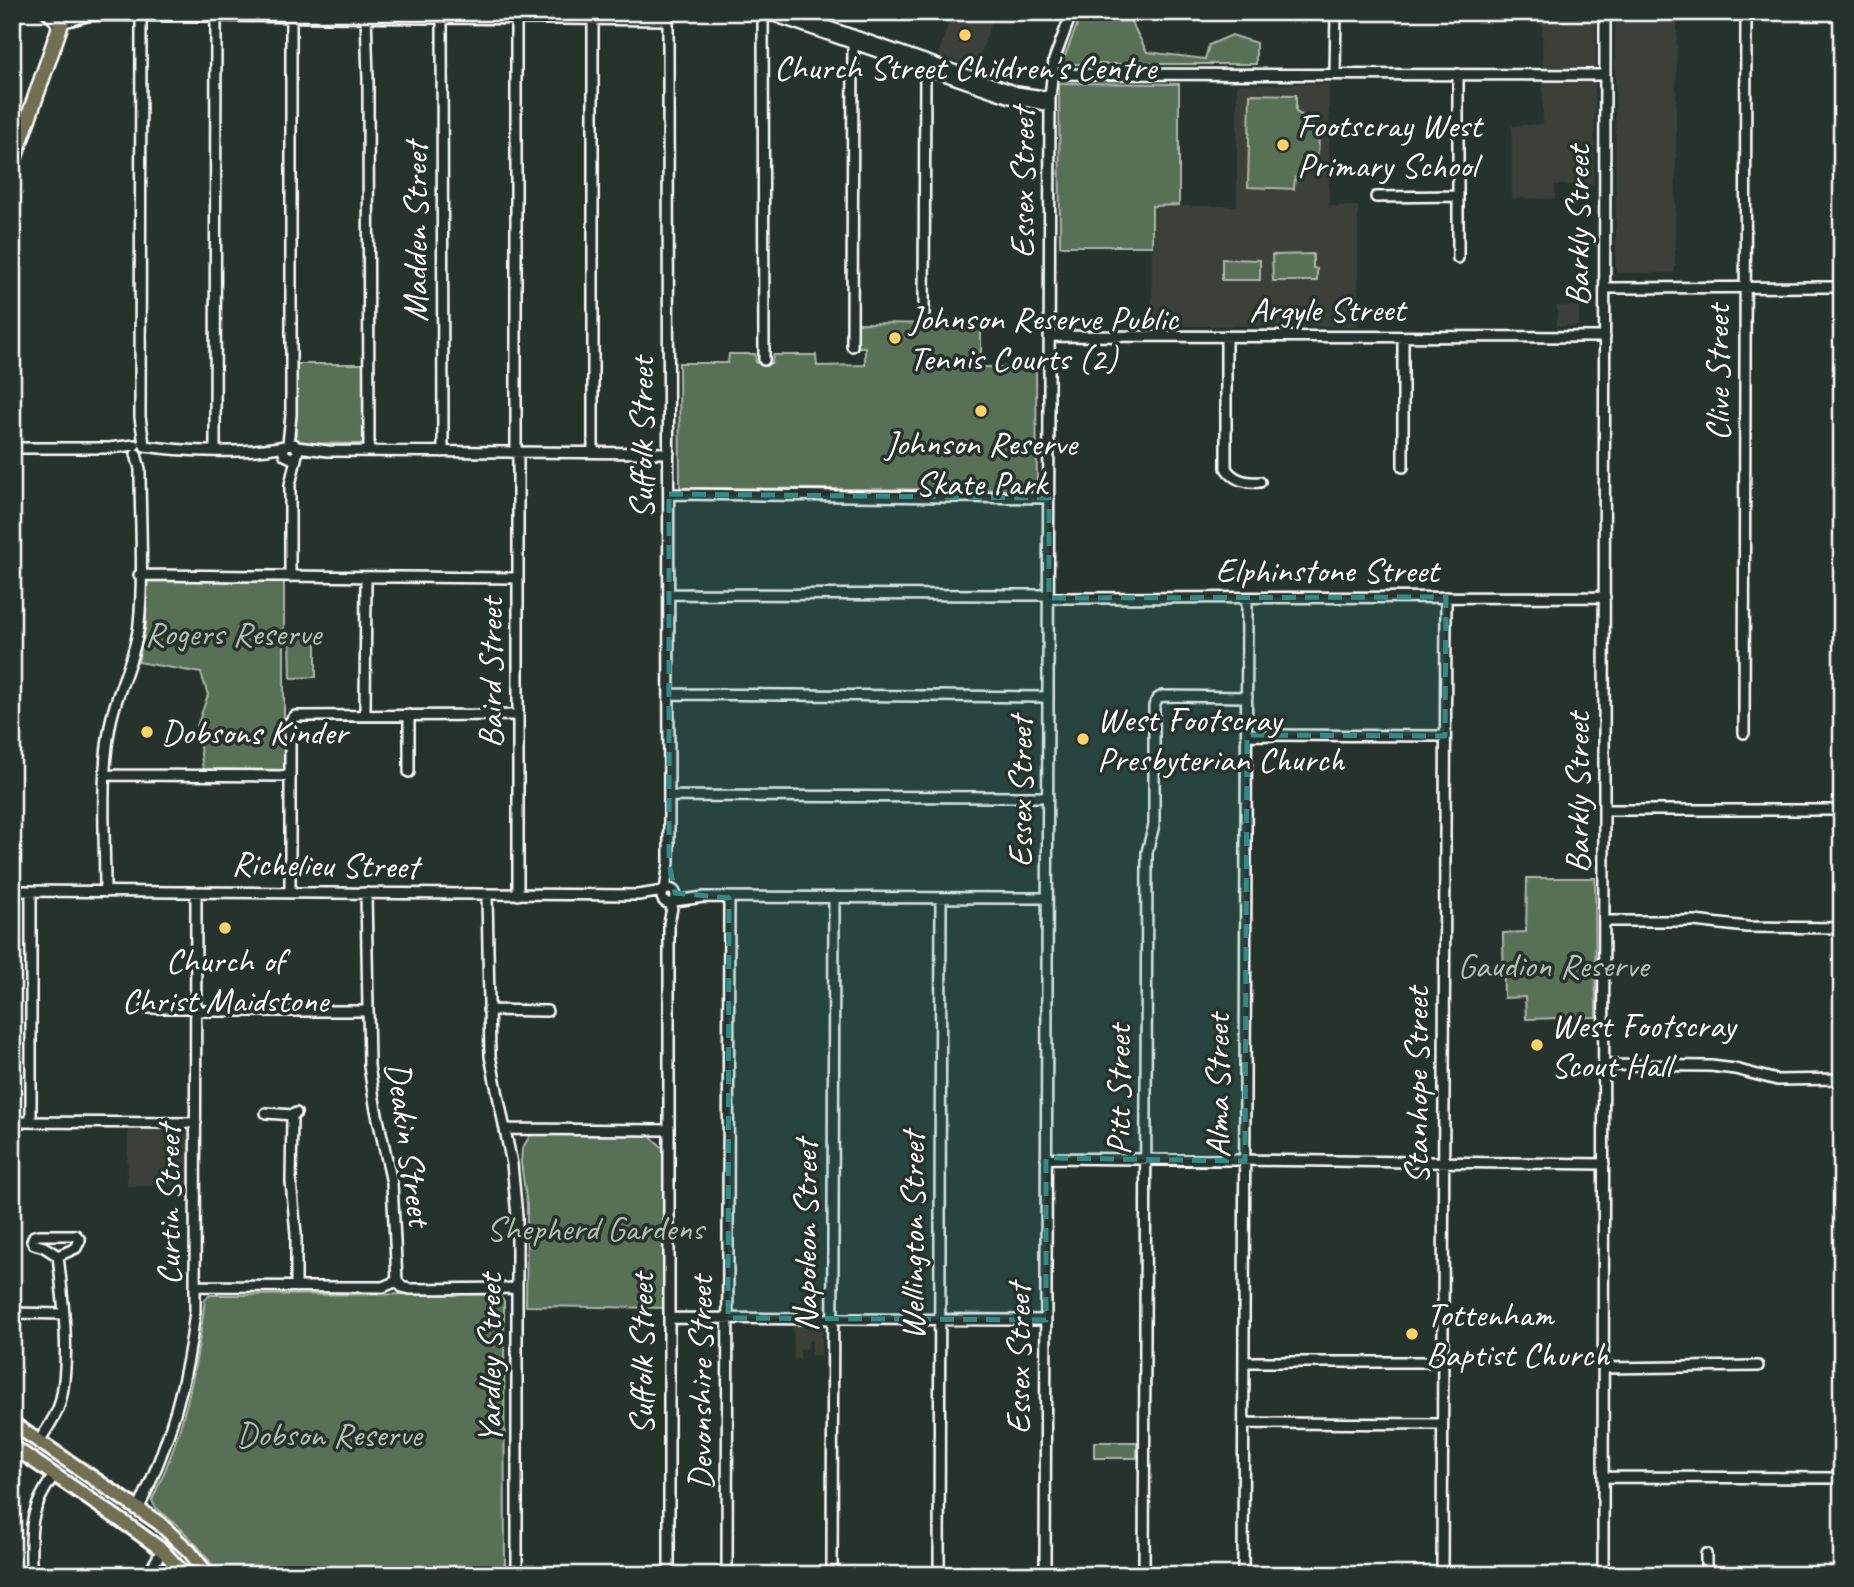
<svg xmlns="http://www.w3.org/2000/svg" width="1854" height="1587" font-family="Caveat,sans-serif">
  <rect width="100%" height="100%" fill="#26332d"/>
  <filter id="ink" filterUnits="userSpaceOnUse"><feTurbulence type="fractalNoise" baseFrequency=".0143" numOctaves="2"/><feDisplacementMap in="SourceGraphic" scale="14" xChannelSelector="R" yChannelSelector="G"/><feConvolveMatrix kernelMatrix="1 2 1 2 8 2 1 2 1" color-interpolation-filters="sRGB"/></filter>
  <g filter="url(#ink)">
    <path fill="#3b4139" d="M952 12H983L993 16 976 68 938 55Z
      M1542 12H1596L1594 185H1555V199L1512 198V126L1543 124Z
      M1615 12H1677L1675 273H1616Z
      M1237 84H1329V206H1358V326H1152V206H1237Z
      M1557 306H1579V326H1557Z
      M128 1129 191 1130V1186H127Z
      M793 1325H823L821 1355H811L812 1340H808L807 1348 800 1349V1359L794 1360Z"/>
    <path fill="#597055" stroke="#acb8aa" stroke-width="2" d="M1082 12H1126L1147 52 1205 59 1209 45 1232 35 1256 43V64H1065L1063 61Z
      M1059 83 1179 84V205L1152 206V246H1060Z
      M1250 94 1296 95V112C1327 127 1326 165 1295 178L1294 189 1248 187Z
      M1313 254V268L1317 269V281H1273L1272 255Z
      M1222 259 1260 260V280H1222Z
      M858 323 981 324V367H1036L1037 490 680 488 679 363H728L729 354H755L756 363H772L773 355H816L817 366 865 365V347H858Z
      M296 364H364V444L296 443Z
      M147 581 284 582V770L203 769 197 726 208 695 201 673 138 662 146 625Z
      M316 636V677L291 678 290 637Z
      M1527 878H1595L1596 1017 1526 1019 1525 997 1504 998 1503 933 1526 932Z
      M531 1134H648L663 1148 665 1308 526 1306 527 1205 521 1163 522 1149Z
      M497 1294 504 1301 505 1572 503 1575H220C204 1553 188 1533 166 1516 160 1511 154 1508 152 1500 183 1436 197 1370 205 1299L210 1295Z
      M1094 1442H1137V1458H1094Z"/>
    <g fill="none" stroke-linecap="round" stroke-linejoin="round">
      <g stroke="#fff" stroke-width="14">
        <path id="minor" d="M46 12 55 21 59 30
          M762 12 1010 98 1050 106
          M763 12 764 360
          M786 12 1017 92 1050 97
          M366 14 368 79 369 451
          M442 14 443 452
          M141 15 140 417 144 444
          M516 18V452
          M593 19V452
          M61 23 91 15 668 20
          M1051 74 1605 75
          M1335 74 1336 12
          M1376 197 1457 196
          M1458 258V74
          M1605 288 1842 287
          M924 315 925 65
          M1050 336 1605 337
          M1226 336V468C1233 480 1247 483 1260 482
          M852 346 853 35
          M288 444 291 415V12
          M145 446C187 452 243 454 285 446
          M297 447 328 451 669 453
          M12 448H109L135 445
          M215 450 216 16
          M1403 467V337
          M669 494 1049 498
          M139 575 518 578
          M290 577V485L298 450 294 444 286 445 283 450 285 455 291 458 295 456
          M669 594 1049 595
          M1049 598 1605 597
          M669 694 1048 697
          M365 715 366 578
          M409 715V772
          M1744 733 1746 12
          M1247 735 1445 736
          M105 775 290 776
          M669 796 1048 797
          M1605 810H1842
          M662 896a7 7 0 1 1 14 0a7 7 0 1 1-14 0Z
          M665 890 669 863 668 12
          M12 891 638 895 664 891
          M31 891V1122
          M105 892C105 837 100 780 110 726 116 691 135 660 139 624 144 573 140 520 140 469L136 454
          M290 892V722L295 716 517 715
          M366 893 369 1066 375 1105 392 1183 397 1281 402 1287 410 1289 517 1288
          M487 895 490 1056 512 1164 517 1216V1575
          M518 895V452
          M674 901 704 897 1047 898
          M1604 921H1694L1747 927 1842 928
          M146 1008H196
          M488 1010 547 1011
          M196 1011H366
          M1604 1065 1711 1066 1735 1069 1777 1080 1842 1079
          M266 1113 292 1115 296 1113
          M292 1115 291 1182 296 1234V1287
          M12 1122 196 1123
          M506 1129 669 1130
          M1046 1158 1604 1164
          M76 1235 80 1240 76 1248 58 1256 44 1247 34 1244 32 1241 34 1236 39 1235Z
          M197 1286 383 1287 397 1281
          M12 1313 64 1314
          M669 1318 1046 1320
          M1244 1362H1443
          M1603 1368 1758 1366
          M1244 1423 1442 1424
          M39 1441C47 1429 56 1417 60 1403 71 1361 63 1299 58 1256
          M1603 1477 1842 1478
          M139 1508C169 1444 188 1381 195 1311L196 892
          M1706 1554V1575
          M31 1575C31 1529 27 1514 54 1475
          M148 1575 162 1550
          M669 1575V924L673 902
          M727 1575 729 898
          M832 1575 834 897
          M939 1575 941 898
          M1045 1575 1050 97 1054 60 1072 12
          M1144 1575 1147 852 1154 825V706L1157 699 1162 696 1247 697
          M1243 1575 1247 598
          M1442 1575 1446 597
          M1603 1575 1605 12"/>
      </g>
      <g stroke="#fff" stroke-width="18">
        <path id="major" d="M12 1423 159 1523 190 1552 208 1575
          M12 1446 129 1526 162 1550 185 1575"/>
      </g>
      <g stroke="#fff" stroke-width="19">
        <path id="highway" d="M12 165 65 12"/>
      </g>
      <use href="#minor" stroke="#26332d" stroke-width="9"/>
      <use href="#major" stroke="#716f52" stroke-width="12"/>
      <use href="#highway" stroke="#716f52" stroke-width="14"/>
    </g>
  </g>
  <path fill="#338b84" fill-opacity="0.2" stroke="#338b84" stroke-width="5" stroke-dasharray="14 9" stroke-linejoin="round" d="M669 494 1049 498V598L1446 597 1445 736 1247 735 1245 1161 1046 1158V1320L728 1318 729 898 675 893 669 863Z"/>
  <g fill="#ffd166" stroke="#26332d" stroke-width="2.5">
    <circle cx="965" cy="35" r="7"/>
    <circle cx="1283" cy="145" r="7"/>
    <circle cx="895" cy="338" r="7"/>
    <circle cx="981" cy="411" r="7"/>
    <circle cx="147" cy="732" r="7"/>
    <circle cx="1083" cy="739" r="7"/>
    <circle cx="225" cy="928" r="7"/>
    <circle cx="1537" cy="1045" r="7"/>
    <circle cx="1412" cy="1334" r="7"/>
  </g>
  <g text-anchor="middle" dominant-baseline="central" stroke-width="7" stroke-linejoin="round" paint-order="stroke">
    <g font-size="35" fill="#fff" stroke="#26332d" text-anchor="start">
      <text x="965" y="67" text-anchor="middle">Church Street Children's Centre</text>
      <text x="1297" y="125">Footscray West<tspan x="1297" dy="40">Primary School</tspan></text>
      <text x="909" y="318">Johnson Reserve Public<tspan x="909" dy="40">Tennis Courts (2)</tspan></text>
      <text x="981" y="443" text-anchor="middle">Johnson Reserve<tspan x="981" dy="40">Skate Park</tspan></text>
      <text x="1097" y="719">West Footscray<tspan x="1097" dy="40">Presbyterian Church</tspan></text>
      <text x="161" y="732">Dobsons Kinder</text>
      <text x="225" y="960" text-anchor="middle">Church of<tspan x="225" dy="40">Christ Maidstone</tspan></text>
      <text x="1551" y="1025">West Footscray<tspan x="1551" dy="40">Scout Hall</tspan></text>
      <text x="1426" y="1314">Tottenham<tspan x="1426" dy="40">Baptist Church</tspan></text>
    </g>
    <g font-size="35" fill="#fff" stroke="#26332d">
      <text transform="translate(1022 183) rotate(-90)">Essex Street</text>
      <text transform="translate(1577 226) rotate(-90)">Barkly Street</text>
      <text transform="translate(415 232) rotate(-90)">Madden Street</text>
      <text x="1327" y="309">Argyle Street</text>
      <text transform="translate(1717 373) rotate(-90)">Clive Street</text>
      <text transform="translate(641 438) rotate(-90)">Suffolk Street</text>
      <text x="1327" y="570">Elphinstone Street</text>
      <text transform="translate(490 673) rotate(-90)">Baird Street</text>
      <text transform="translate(1020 792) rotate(-90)">Essex Street</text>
      <text transform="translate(1577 793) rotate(-90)">Barkly Street</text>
      <text transform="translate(325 865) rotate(1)">Richelieu Street</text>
      <text transform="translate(1217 1086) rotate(-90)">Alma Street</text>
      <text transform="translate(1416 1086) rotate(-90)">Stanhope Street</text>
      <text transform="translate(1118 1090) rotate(-90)">Pitt Street</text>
      <text transform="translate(409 1144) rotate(82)">Deakin Street</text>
      <text transform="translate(168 1205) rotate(-90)">Curtin Street</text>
      <text transform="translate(805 1236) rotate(-90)">Napoleon Street</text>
      <text transform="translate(912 1236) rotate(-90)">Wellington Street</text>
      <text transform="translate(641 1354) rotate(-90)">Suffolk Street</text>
      <text transform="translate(489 1359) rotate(-90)">Yardley Street</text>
      <text transform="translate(1018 1359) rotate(-90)">Essex Street</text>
      <text transform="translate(700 1383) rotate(-90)">Devonshire Street</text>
    </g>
    <g font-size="35" fill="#b4bfb2" stroke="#26332d">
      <text x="233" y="633">Rogers Reserve</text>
      <text x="1553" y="965">Gaudion Reserve</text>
      <text x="595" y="1228">Shepherd Gardens</text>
      <text x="329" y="1434">Dobson Reserve</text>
    </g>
  </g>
  <rect width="1854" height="1587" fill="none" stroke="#26332d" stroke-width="42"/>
  <rect x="21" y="21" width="1812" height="1545" fill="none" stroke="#fff" stroke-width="2.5" filter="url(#ink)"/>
</svg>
